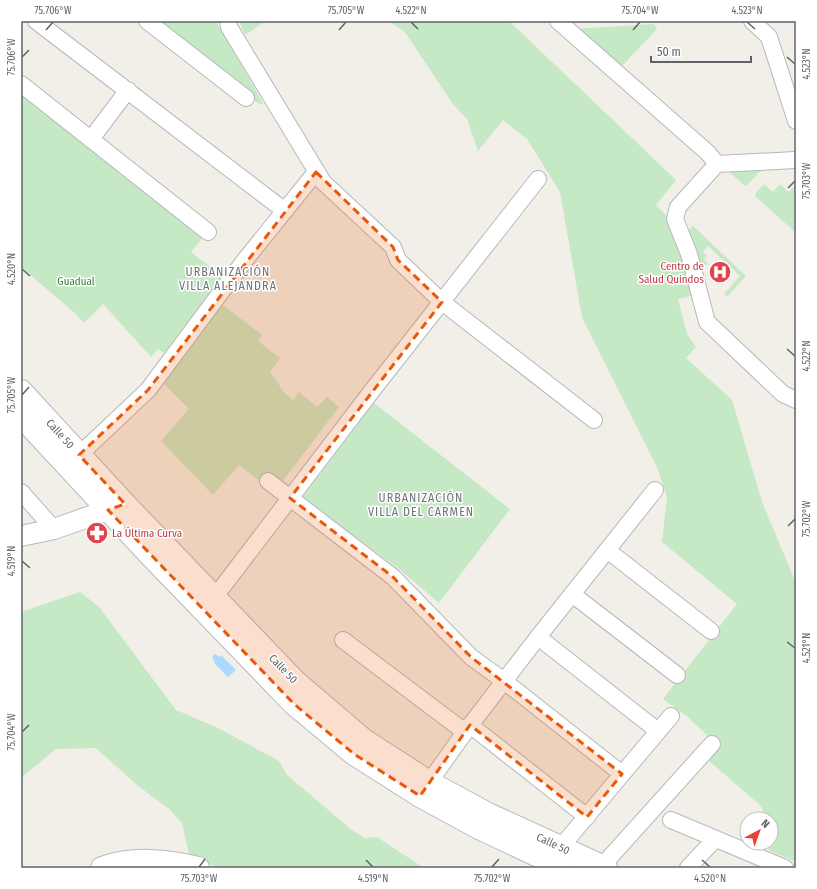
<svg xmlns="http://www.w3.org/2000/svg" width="817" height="889" font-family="'Fira Sans Condensed',sans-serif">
  <rect width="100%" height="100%" fill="#f1efe8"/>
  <path fill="#c5e8c5" d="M155 21H216L264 105 256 102 250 95Z
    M239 21H266L245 35Z
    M388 21H509L676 180 656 205 670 219 696 295 678 299 687 334 696 347 686 358 732 400 762 502 796 583V862L768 850 774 839 771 831V819H766L761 806 708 760 719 747 688 717 663 699 737 604 662 542 667 497 657 467 582 317 560 192 527 139 503 120 478 151 467 119 453 104 405 32Z
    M653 24 657 27 655 31 621 67 574 29Z
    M21 90 205 235 191 252 222 276 164 353 158 349 151 357 103 304 84 323 76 314 21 267Z
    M764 167 747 185 745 186 728 171Z
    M764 184 773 192 780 184 789 192 796 184V233L755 196 756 193Z
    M693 226 746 276 727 297 724 294 740 276 708 246 703 252 707 256 704 260 708 263 703 269 704 279H702L686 233Z
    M223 305 262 335 258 341 280 358 270 372 284 392 293 400 299 392 317 407 327 397 339 407 282 482 269 472 260 481 239 465 213 495 161 441 189 409 162 382Z
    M374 403 510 509 439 603 398 568 302 498Z
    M80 592 99 607 176 710 216 727 279 761 287 775 352 830 365 838 377 837 424 868H222L190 859 182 823 169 809 137 785 96 748 56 749 21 778V612Z"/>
  <path fill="#aadaff" d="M215 654 220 657 221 655 236 670 228 677 214 663 215 662 212 657Z"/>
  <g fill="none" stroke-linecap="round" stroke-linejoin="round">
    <g stroke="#b5b8bc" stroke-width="18">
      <path id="minor" d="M36 21 285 211
        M147 21 246 98
        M228 21 229 27 323 182 393 247 398 260 442 302 594 420
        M558 21 708 153 717 164
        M752 21 769 37 796 121
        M21 84 208 232
        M91 139 128 90
        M796 160 717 164 678 207 675 219 689 254 707 322 783 394 796 400
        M79 455 148 390 245 260 316 172
        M268 481 393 577 471 657 504 681 622 774
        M21 492 54 529
        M607 550 711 631
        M572 594 677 675
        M214 598 371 392 538 179
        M538 637 658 731
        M343 640 465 732
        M470 725 587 817
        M423 791 465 732 538 637 655 490
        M671 820 785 868
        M560 848 671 716
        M602 866 712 744
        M688 868 715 839"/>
    </g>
    <g stroke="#b5b8bc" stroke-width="22">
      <path id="tertiary" d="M21 536 54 529 122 505"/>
    </g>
    <g stroke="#b6babf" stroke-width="24">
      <path id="secondary" d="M21 391 125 504 295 681 364 740 429 782 488 814 606 868
        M21 416 150 555 294 704 354 754 420 796 479 828 564 868
        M102 868C131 857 168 860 198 868"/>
    </g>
    <use href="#minor" stroke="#fff" stroke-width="16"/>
    <use href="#tertiary" stroke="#fff" stroke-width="20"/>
    <use href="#secondary" stroke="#fff" stroke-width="22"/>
  </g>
  <path fill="#e8590c" fill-opacity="0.2" stroke="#e8590c" stroke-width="3" stroke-dasharray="8 5" stroke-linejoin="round" d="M316 172 393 247 398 260 442 302 290 498 393 577 471 657 622 774 587 817 470 725 420 796 354 754 294 704 108 510 125 504 79 455 148 390Z"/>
  <path fill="none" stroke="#5f6368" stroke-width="1.5" d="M411 22 418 29M747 22 755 29M46 30 53 22M339 30 346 22M633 30 640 22M22 57 29 50M787 57 795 64M788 188 795 181M22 269 30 276M787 349 795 356M22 395 29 387M788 526 795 519M22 561 30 568M787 642 795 648M22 732 29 725M366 860 373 867M702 860 710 867M199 867 205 859M492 867 499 859"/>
  <defs>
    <g id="hospital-disc" transform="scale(1.15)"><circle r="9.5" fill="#e0444e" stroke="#fff"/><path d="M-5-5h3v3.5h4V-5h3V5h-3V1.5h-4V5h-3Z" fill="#fff"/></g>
    <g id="pharmacy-disc" transform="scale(1.15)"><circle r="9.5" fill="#e0444e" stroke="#fff"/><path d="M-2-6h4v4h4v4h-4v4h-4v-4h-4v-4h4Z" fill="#fff"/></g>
  </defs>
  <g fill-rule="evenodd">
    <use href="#hospital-disc" x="720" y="272"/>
    <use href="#pharmacy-disc" x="97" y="533"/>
  </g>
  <g text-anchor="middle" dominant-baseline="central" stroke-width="3" stroke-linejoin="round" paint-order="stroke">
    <g font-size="11" fill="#be3a42" stroke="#fff" text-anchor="end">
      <text x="704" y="266">Centro de<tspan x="704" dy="13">Salud Quindos</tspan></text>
      <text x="112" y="533" text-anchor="start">La Última Curva</text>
    </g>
    <g font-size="11" fill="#348238" stroke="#fff">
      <text x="76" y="281">Guadual</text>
    </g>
    <g font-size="11" fill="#5f6368" stroke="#fff">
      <text transform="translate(60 434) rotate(48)">Calle 50</text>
      <text transform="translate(283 669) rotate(46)">Calle 50</text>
      <text transform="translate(553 844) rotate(25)">Calle 50</text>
    </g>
    <g font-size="12" letter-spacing="1" fill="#70757a" stroke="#fff">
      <text x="228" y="272">URBANIZACIÓN<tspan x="228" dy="14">VILLA ALEJANDRA</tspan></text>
      <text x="421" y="498">URBANIZACIÓN<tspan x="421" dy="14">VILLA DEL CARMEN</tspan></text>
    </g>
  </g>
  <rect width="817" height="889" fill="none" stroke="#ffffff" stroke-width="44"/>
  <g transform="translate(759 831) rotate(41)"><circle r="19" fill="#ffffff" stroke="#bfc1c3"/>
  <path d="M0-3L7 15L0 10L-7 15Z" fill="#ea4335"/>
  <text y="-6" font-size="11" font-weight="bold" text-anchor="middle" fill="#5f6368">N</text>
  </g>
  <path d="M651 56v6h100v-6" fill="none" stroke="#5f6368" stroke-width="2"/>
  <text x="657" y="56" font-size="12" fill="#5f6368" stroke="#ffffff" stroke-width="3" paint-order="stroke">50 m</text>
  <rect x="22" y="22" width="773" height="845" fill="none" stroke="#5f6368" stroke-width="1.5"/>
  <g font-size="10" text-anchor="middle" fill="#5f6368">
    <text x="53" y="14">75.706°W</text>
    <text x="346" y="14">75.705°W</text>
    <text x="411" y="14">4.522°N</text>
    <text x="640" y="14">75.704°W</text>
    <text x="747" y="14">4.523°N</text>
    <text transform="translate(11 57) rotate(-90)" y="4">75.706°W</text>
    <text transform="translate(806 64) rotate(-90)" y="4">4.523°N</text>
    <text transform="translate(806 181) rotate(-90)" y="4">75.703°W</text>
    <text transform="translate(11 269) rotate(-90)" y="4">4.520°N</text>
    <text transform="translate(806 356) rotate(-90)" y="4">4.522°N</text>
    <text transform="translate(11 395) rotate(-90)" y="4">75.705°W</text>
    <text transform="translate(806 519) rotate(-90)" y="4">75.702°W</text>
    <text transform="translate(11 561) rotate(-90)" y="4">4.519°N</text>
    <text transform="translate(806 648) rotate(-90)" y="4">4.521°N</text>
    <text transform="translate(11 732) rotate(-90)" y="4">75.704°W</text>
    <text x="199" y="882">75.703°W</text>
    <text x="373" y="882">4.519°N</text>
    <text x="492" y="882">75.702°W</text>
    <text x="710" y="882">4.520°N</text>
  </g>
</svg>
